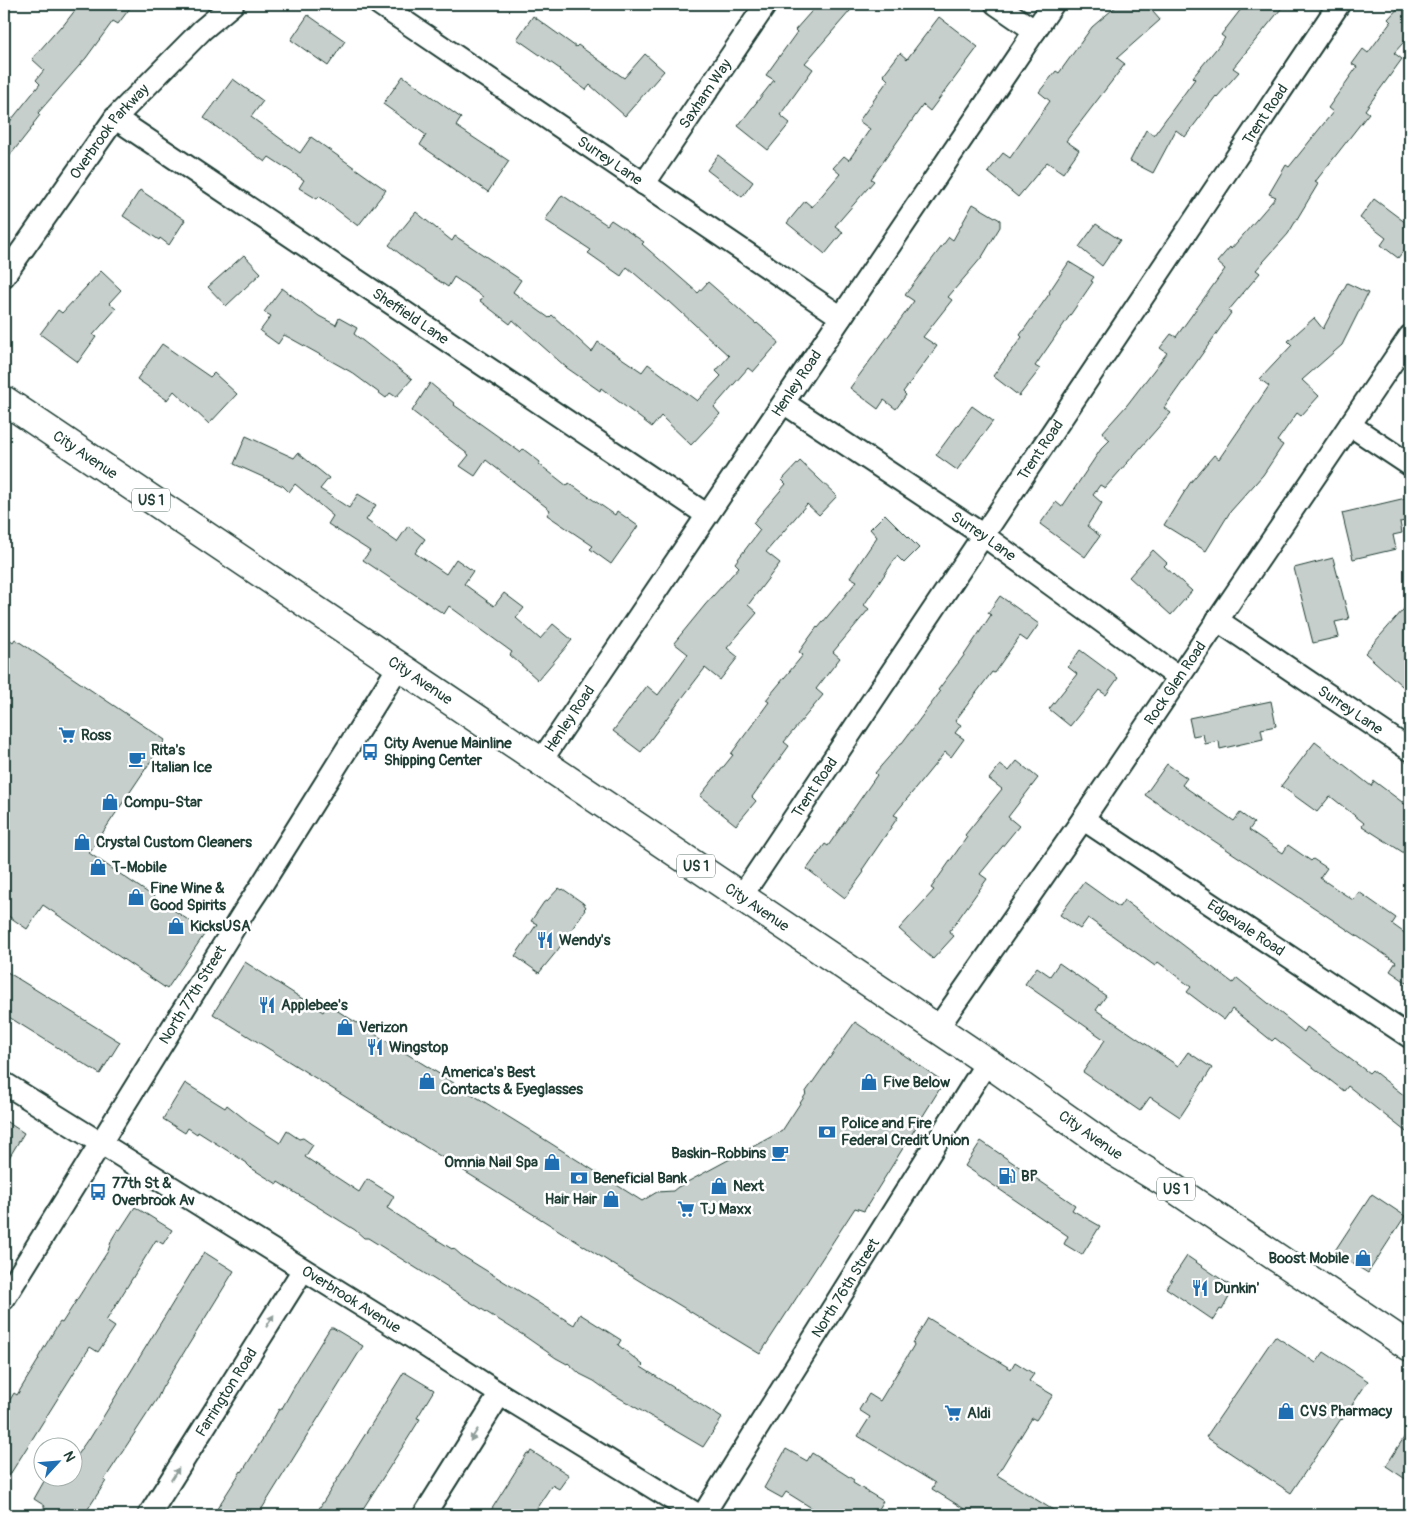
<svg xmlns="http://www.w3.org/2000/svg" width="1414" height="1519" font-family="Pangolin,sans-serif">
  <rect width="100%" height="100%" fill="#fff"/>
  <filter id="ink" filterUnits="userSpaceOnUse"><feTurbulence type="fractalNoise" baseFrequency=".02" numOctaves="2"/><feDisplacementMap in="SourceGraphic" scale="10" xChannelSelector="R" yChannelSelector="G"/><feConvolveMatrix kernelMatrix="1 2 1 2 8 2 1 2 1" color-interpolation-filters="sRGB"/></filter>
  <g filter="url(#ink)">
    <path fill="#c7cfcc" stroke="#1f3d34" d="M80 4H133L118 24 113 21 86 58 38 113 40 115 33 124 34 125 4 163V129L40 84 36 80 44 70 32 59 61 26 62 27Z
      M818 4H856L805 63 813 69 780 115 790 123 768 150 738 126 774 80 766 75 797 32 795 30Z
      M1119 4H1146L1160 20 1117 58 1125 64 1066 141 1079 150 1063 173 1047 162 1018 197 988 172 1003 153 1010 158 1050 101 1039 92 1056 71 1059 73 1092 27Z
      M1245 4H1285L1233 68 1239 72 1217 97 1216 96 1185 137 1176 130 1153 173 1130 161 1146 130 1154 135 1195 79 1193 77 1225 38 1221 35Z
      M1402 4H1410V35L1394 53 1402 59 1365 110 1369 113 1315 182 1318 184 1288 234 1256 270 1260 273 1228 311 1231 313 1164 408 1171 413 1105 488 1100 485 1093 495 1102 503 1087 526 1100 536 1085 557 1040 524 1056 502 1062 507 1101 449 1110 440 1102 433 1127 405 1167 353 1160 348 1171 334 1176 337 1225 269 1217 262 1230 247 1231 249 1276 197 1269 194 1286 165 1289 167 1333 112 1328 108 1357 67 1352 64 1363 49 1368 53 1391 22 1388 19Z
      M308 15 345 41 328 66 291 40Z
      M533 16 576 47 578 45 624 78 645 54 664 71 625 116 590 85 586 90 559 70 560 69 517 39Z
      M939 17 978 47 930 111 923 105 871 179 874 181 835 226 843 232 825 254 787 223 805 201 812 207 840 174 833 168 844 156 849 160 870 129 859 121 888 80 883 75 900 53 907 59Z
      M403 76 461 118 456 126 509 161 488 192 420 145 426 135 383 104Z
      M233 79 263 101 251 117 300 153 311 137 386 190 358 226 319 196 317 199 299 188 304 180 269 157 265 162 204 118Z
      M718 155 753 182 742 197 707 170Z
      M140 190 185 220 169 245 160 238 159 240 123 216Z
      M562 195 607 225 611 220 644 242 642 244 698 293 708 282 756 324 757 323 779 342 753 372 748 368 714 407 720 414 691 445 661 416 652 427 601 388 600 391 567 368 513 320 510 324 480 301 483 297 454 277 448 287 409 261 389 245 416 212 452 241 455 236 521 280 513 292 549 318 552 315 592 352 598 342 642 372 648 364 697 401 721 376 716 371 729 356 669 301 668 302 627 267 621 276 588 253 591 250 545 220Z
      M1374 199 1410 226V242L1398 258 1381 245 1386 238 1360 218Z
      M973 204 1000 220V227L982 257 948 297 952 300 923 337 937 346 903 392 906 395 896 409 884 400 878 409 850 388 914 301 905 295 949 237 953 240Z
      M1096 224 1120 240 1102 266 1079 247Z
      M244 255 261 273 226 306 208 287Z
      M1069 262 1094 277 1091 281 1093 282 1035 366 1040 369 1019 396 993 376 1022 337 1020 335 1050 293 1049 292Z
      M101 271 121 290 109 303 116 309 93 335 96 337 78 362 40 334 58 310 62 313Z
      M1347 283 1368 293 1342 345 1302 380 1319 396 1301 416 1297 413 1277 441 1283 445 1263 475 1230 512 1206 551 1164 525 1190 483 1214 455 1219 459 1269 386 1260 379 1292 345 1288 341 1314 318 1323 329Z
      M282 288 319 316 336 325 339 318 357 328 354 334 412 379 396 397 390 393 386 398 351 372 290 338 284 335 278 344 260 331 271 316 264 312Z
      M162 344 210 377 214 373 237 394 209 424 174 391 167 400 137 379Z
      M430 383 455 404 454 405 520 452 523 449 540 462 539 464 567 486 569 483 615 515 617 511 638 526 611 564 590 549 593 546 547 515 550 510 486 460 475 476 460 466 469 455 412 411Z
      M972 406 993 421 957 470 936 455Z
      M246 436 294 458 298 453 329 478 320 489 349 508 358 494 376 505 366 520 397 542 408 526 425 539 415 553 446 574 456 559 473 571 464 584 494 606 504 593 524 608 516 618 540 639 553 624 572 640 538 680 510 655 512 652 449 606 444 614 363 560 370 551 328 524 333 516 295 484 289 492 283 486 234 464Z
      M800 461 837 496 819 515 807 504 766 552 780 563 748 605 757 613 727 648 738 657 720 680 705 668 641 752 613 731 647 686 658 695 688 654 674 643 705 605 739 567 735 563 760 530 753 523 786 484 782 480Z
      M1410 497V520L1400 522 1402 533 1393 535 1396 549 1353 559 1342 513Z
      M885 514 919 548 904 563 897 556 864 605 869 609 833 652 840 658 816 689 823 695 784 742 789 746 752 797 756 801 736 825 700 796 733 755 731 754 769 702 766 700 803 655 799 652 817 627 818 628 857 581 850 577 877 537 870 529Z
      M1153 550 1167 563 1164 566 1192 591 1171 615 1129 577Z
      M1333 558 1349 619 1335 622 1339 637 1313 643 1294 568Z
      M1000 596 1039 624 1027 641 1020 636 994 673 992 672 955 721 961 725 955 733 964 739 951 757 945 752 894 815 898 817 862 870 864 872 845 898 807 869 825 844 828 846 877 775 875 773 901 743H902L940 692 938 690 965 654 991 615 988 613Z
      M1410 602V693L1365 653Z
      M4 635 13 642 15 639 165 740 89 853 206 932 167 989 43 905 27 929 4 913Z
      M1080 650 1118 678 1106 695 1099 690 1070 726 1049 709 1077 674 1068 667Z
      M1271 701 1276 726 1261 729 1263 739 1220 749 1219 741 1205 744 1203 734 1193 736 1189 718Z
      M1315 742 1371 786 1374 781 1410 808V843L1404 853 1362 826 1364 823 1330 796 1317 812 1281 786Z
      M1017 761 1038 778 1008 817 1019 826 980 874 987 879 949 932 954 936 933 959 899 929 934 890 931 888 967 837 965 835 1002 789 989 779 1000 765 1009 771Z
      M1167 764 1187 778 1182 785 1234 821 1240 813 1254 823 1249 830 1283 853 1288 845 1311 861 1313 859 1327 868 1320 878 1353 900 1359 892 1396 918 1392 924 1410 937V985L1390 971 1396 962 1145 795Z
      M1084 882 1119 907 1124 900 1233 983 1237 978 1304 1032 1307 1027 1369 1073 1372 1070 1410 1100V1135L1348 1086 1344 1091 1275 1038 1272 1041 1232 1009 1224 1020 1187 992 1191 987 1158 962 1155 966 1088 918 1080 929 1060 915Z
      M559 888 562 890 563 889 583 903 586 907 584 909 585 910 557 951 539 973 515 956 537 924 531 921 544 902 547 901Z
      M245 962 323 1012 328 1005 528 1129 642 1201 657 1192 673 1191 678 1187 782 1131 806 1094 805 1093 855 1022 944 1082 864 1211 855 1208 760 1354 643 1283 213 1014Z
      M1059 963 1106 996 1096 1010 1178 1066 1188 1052 1212 1068 1180 1117 1150 1097 1140 1111 1083 1072 1105 1040 1025 984 1037 967 1050 976Z
      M4 970 120 1042 100 1074 4 1014Z
      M185 1083 225 1108 227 1105 251 1124 280 1143 287 1131 299 1139 303 1138 313 1145 305 1157 333 1175 359 1192 367 1179 394 1196 387 1208 413 1225 452 1249 453 1248 461 1255 574 1325 580 1314 621 1340 618 1345 643 1365 641 1367 722 1418 703 1447 611 1393 594 1381 580 1374 568 1363 567 1364 556 1358 523 1335 368 1238H364L355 1230 278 1182 277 1184 251 1168 247 1164V1163L198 1132 197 1134 188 1128 185 1133 163 1119Z
      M4 1120 24 1133 4 1166Z
      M981 1141 1075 1205 1072 1210 1100 1226 1082 1255 1064 1244 1068 1236 965 1166Z
      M1372 1194 1405 1216 1368 1273 1334 1252Z
      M135 1207 172 1230 163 1244 156 1240 106 1321 115 1327 98 1352 90 1347 4 1484V1410L14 1393 17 1395 39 1359 38 1358 54 1331 60 1322 62 1323 108 1251 112 1239 118 1229 120 1230Z
      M204 1252 234 1271 162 1388 157 1399 104 1480 106 1481 84 1515H40L45 1506 34 1499 47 1476H72V1462L88 1439 89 1440Z
      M1187 1256 1234 1288 1222 1310 1220 1309 1213 1320 1166 1288Z
      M928 1318 1011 1369 1015 1362 1034 1374 1029 1381 1053 1395 1036 1420 1032 1418 997 1475 1061 1515H974L932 1489 935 1483 858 1436 870 1417 859 1410 869 1394 880 1401 914 1345 913 1343Z
      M330 1328H333L363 1346 258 1515H213L241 1471 242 1472 264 1437 279 1409 281 1410 302 1373Z
      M1275 1336 1316 1363 1324 1352 1368 1381 1342 1420 1341 1419 1291 1493 1206 1437Z
      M404 1372 434 1390 417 1418 420 1419 405 1443 359 1515H315Z
      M1410 1428V1482L1386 1466Z
      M786 1449 807 1461 812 1453 854 1480 853 1483 883 1501 874 1515H823L786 1492 782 1498 764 1488Z
      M531 1451 569 1475 559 1489 552 1485 532 1515H488L527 1453 529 1454Z"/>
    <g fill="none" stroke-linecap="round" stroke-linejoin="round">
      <g stroke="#1f3d34" stroke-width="25">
        <g id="minor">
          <path id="s1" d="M379 4 841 317"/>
          <path d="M996 4 1035 31"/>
          <path id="s2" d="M115 118 707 515"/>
          <path id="s3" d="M644 184 766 4"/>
          <path id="s4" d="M4 276 115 118 202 30 233 4"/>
          <path id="s5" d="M784 403 983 535 1178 677"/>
          <path d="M1350 425 1410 465"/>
          <path id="s6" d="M1217 620 1410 750"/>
          <path id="s7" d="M541 761 1053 4"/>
          <path id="s8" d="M1083 819 1410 1037"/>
          <path id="s9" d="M741 897 1339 4"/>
          <path id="s10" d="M937 1029 1083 819 1410 336"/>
          <path id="s11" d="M4 1083 404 1332 500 1394 698 1515"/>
          <path id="s12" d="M4 1299 245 910 261 886 399 666"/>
          <path id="s13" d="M149 1515 303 1270"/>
          <path d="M424 1515 500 1394"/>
          <path id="s14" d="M703 1515 987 1062"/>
        </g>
      </g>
      <g stroke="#1f3d34" stroke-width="31">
        <g id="trunk">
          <path id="s15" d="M4 400 987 1062 1113 1151 1166 1183 1410 1347"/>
        </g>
      </g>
      <use href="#minor" stroke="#fff" stroke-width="21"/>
      <use href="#trunk" stroke="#fff" stroke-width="28"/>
    </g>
    <defs><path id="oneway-solid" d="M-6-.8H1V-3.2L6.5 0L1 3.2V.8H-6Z" transform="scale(1.25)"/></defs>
    <g fill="#8f9e9a">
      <use href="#oneway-solid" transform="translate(270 1321) rotate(-58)"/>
      <use href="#oneway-solid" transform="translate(474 1435) rotate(122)"/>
      <use href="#oneway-solid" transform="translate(175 1474) rotate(-58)"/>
    </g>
  </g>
  <defs>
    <g id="supermarket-bare" transform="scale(1.35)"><path d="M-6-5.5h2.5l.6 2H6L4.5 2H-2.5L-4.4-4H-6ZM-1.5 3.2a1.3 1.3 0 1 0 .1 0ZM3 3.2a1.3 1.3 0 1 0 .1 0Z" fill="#1f6fb2" stroke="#fff" stroke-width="2.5" paint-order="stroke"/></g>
    <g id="bus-bare" transform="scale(1.35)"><path d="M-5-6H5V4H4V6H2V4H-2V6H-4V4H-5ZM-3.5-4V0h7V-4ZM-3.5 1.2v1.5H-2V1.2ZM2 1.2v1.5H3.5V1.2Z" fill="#1f6fb2" stroke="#fff" stroke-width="2.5" paint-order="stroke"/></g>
    <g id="cafe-bare" transform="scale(1.35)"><path d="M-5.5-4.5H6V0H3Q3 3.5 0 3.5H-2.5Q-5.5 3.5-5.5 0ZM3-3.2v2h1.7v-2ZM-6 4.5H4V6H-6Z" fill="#1f6fb2" stroke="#fff" stroke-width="2.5" paint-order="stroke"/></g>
    <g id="shop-bare" transform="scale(1.35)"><path d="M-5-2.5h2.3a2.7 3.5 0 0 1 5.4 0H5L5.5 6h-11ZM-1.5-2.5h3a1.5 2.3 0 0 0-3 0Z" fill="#1f6fb2" stroke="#fff" stroke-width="2.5" paint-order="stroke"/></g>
    <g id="restaurant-bare" transform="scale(1.35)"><path d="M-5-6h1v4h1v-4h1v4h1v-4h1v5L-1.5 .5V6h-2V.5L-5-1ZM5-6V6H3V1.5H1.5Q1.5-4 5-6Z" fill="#1f6fb2" stroke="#fff" stroke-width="2.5" paint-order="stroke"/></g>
    <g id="bank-bare" transform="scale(1.35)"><path d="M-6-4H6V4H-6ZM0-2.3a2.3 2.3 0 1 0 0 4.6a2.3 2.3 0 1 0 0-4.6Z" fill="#1f6fb2" stroke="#fff" stroke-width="2.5" paint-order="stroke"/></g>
    <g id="fuel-bare" transform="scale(1.35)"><path d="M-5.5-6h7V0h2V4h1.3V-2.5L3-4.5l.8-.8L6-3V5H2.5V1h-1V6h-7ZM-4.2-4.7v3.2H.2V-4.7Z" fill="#1f6fb2" stroke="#fff" stroke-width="2.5" paint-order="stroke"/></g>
  </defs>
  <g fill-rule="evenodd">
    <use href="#supermarket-bare" x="67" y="735"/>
    <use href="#bus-bare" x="370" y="752"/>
    <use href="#cafe-bare" x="137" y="759"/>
    <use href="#shop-bare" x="110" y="802"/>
    <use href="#shop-bare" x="82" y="842"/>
    <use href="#shop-bare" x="98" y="867"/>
    <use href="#shop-bare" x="136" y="897"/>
    <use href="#shop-bare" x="176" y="926"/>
    <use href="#restaurant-bare" x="545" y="940"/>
    <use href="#restaurant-bare" x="267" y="1005"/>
    <use href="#shop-bare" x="345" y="1027"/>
    <use href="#restaurant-bare" x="375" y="1047"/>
    <use href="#shop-bare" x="427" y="1081"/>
    <use href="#shop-bare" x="869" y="1082"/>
    <use href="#bank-bare" x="827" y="1132"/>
    <use href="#cafe-bare" x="780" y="1153"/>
    <use href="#shop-bare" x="552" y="1162"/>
    <use href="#fuel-bare" x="1007" y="1176"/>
    <use href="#bank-bare" x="579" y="1178"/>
    <use href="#shop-bare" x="719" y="1186"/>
    <use href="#bus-bare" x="98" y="1192"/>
    <use href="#shop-bare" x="611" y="1199"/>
    <use href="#supermarket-bare" x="686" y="1209"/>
    <use href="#shop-bare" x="1363" y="1258"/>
    <use href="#restaurant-bare" x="1200" y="1288"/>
    <use href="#shop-bare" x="1286" y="1411"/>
    <use href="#supermarket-bare" x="953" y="1413"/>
  </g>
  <g text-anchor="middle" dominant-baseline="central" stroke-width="5" stroke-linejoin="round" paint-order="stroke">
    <g fill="#fff" stroke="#627771" stroke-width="1">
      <rect x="132" y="488.5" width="38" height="23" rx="4"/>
      <rect x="677" y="854.5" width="38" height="23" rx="4"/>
      <rect x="1157" y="1177.5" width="38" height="23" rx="4"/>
    </g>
    <g font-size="14" font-weight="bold" fill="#1f3d34">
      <text x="151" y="500">US 1</text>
      <text x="696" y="866">US 1</text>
      <text x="1176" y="1189">US 1</text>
    </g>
    <g font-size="15" fill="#1f3d34" stroke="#fff">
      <text stroke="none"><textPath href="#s3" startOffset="109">Saxham Way</textPath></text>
      <text stroke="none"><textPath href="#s9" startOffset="942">Trent Road</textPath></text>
      <text stroke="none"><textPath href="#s4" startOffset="179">Overbrook Parkway</textPath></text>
      <text stroke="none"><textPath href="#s1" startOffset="279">Surrey Lane</textPath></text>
      <text stroke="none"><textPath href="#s2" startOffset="356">Sheffield Lane</textPath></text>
      <text stroke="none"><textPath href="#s7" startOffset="456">Henley Road</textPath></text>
      <text stroke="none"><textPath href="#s9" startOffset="538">Trent Road</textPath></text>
      <text stroke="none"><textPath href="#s15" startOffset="98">City Avenue</textPath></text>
      <text stroke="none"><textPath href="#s5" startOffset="240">Surrey Lane</textPath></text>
      <text stroke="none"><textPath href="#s15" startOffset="502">City Avenue</textPath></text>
      <text stroke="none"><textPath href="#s10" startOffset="420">Rock Glen Road</textPath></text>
      <text stroke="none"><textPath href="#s6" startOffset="161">Surrey Lane</textPath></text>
      <text stroke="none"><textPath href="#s7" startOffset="51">Henley Road</textPath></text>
      <text stroke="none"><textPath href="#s9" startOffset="132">Trent Road</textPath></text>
      <text stroke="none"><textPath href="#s15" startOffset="908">City Avenue</textPath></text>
      <text stroke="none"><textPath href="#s8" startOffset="196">Edgevale Road</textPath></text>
      <text stroke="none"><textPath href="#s12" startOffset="358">North 77th Street</textPath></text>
      <text stroke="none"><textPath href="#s15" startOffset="1312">City Avenue</textPath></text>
      <text stroke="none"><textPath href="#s14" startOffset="268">North 76th Street</textPath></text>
      <text stroke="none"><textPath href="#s11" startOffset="409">Overbrook Avenue</textPath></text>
      <text stroke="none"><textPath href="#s13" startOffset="145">Farrington Road</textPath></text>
    </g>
    <g font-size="15" font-weight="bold" fill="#1f3d34" stroke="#fff" text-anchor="start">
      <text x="81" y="735">Ross</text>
      <text x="384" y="743">City Avenue Mainline<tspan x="384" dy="17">Shipping Center</tspan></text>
      <text x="151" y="750">Rita's<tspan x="151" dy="17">Italian Ice</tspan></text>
      <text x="124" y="802">Compu-Star</text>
      <text x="96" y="842">Crystal Custom Cleaners</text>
      <text x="112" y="867">T-Mobile</text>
      <text x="150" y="888">Fine Wine &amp;<tspan x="150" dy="17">Good Spirits</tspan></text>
      <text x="190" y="926">KicksUSA</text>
      <text x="559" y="940">Wendy's</text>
      <text x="281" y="1005">Applebee's</text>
      <text x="359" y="1027">Verizon</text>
      <text x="389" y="1047">Wingstop</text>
      <text x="441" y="1072">America's Best<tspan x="441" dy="17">Contacts &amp; Eyeglasses</tspan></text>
      <text x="883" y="1082">Five Below</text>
      <text x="841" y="1123">Police and Fire<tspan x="841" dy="17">Federal Credit Union</tspan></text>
      <text x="766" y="1153" text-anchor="end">Baskin-Robbins</text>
      <text x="538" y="1162" text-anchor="end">Omnia Nail Spa</text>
      <text x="1021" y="1176">BP</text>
      <text x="593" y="1178">Beneficial Bank</text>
      <text x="112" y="1183">77th St &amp;<tspan x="112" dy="17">Overbrook Av</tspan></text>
      <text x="733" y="1186">Next</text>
      <text x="597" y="1199" text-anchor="end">Hair Hair</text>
      <text x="700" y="1209">TJ Maxx</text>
      <text x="1349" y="1258" text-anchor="end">Boost Mobile</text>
      <text x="1214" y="1288">Dunkin'</text>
      <text x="1300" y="1411">CVS Pharmacy</text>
      <text x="967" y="1413">Aldi</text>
    </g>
  </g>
  <rect width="1414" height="1519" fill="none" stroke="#fff" stroke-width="20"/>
  <rect x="10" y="10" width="1394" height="1499" fill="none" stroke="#1f3d34" stroke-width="2" filter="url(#ink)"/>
  <g transform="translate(58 1462) rotate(64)"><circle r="24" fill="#ffffff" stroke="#a5b1ae"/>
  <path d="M0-4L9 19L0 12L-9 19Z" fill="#1f6fb2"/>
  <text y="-8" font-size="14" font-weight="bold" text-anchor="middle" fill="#1f3d34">N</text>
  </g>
</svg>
